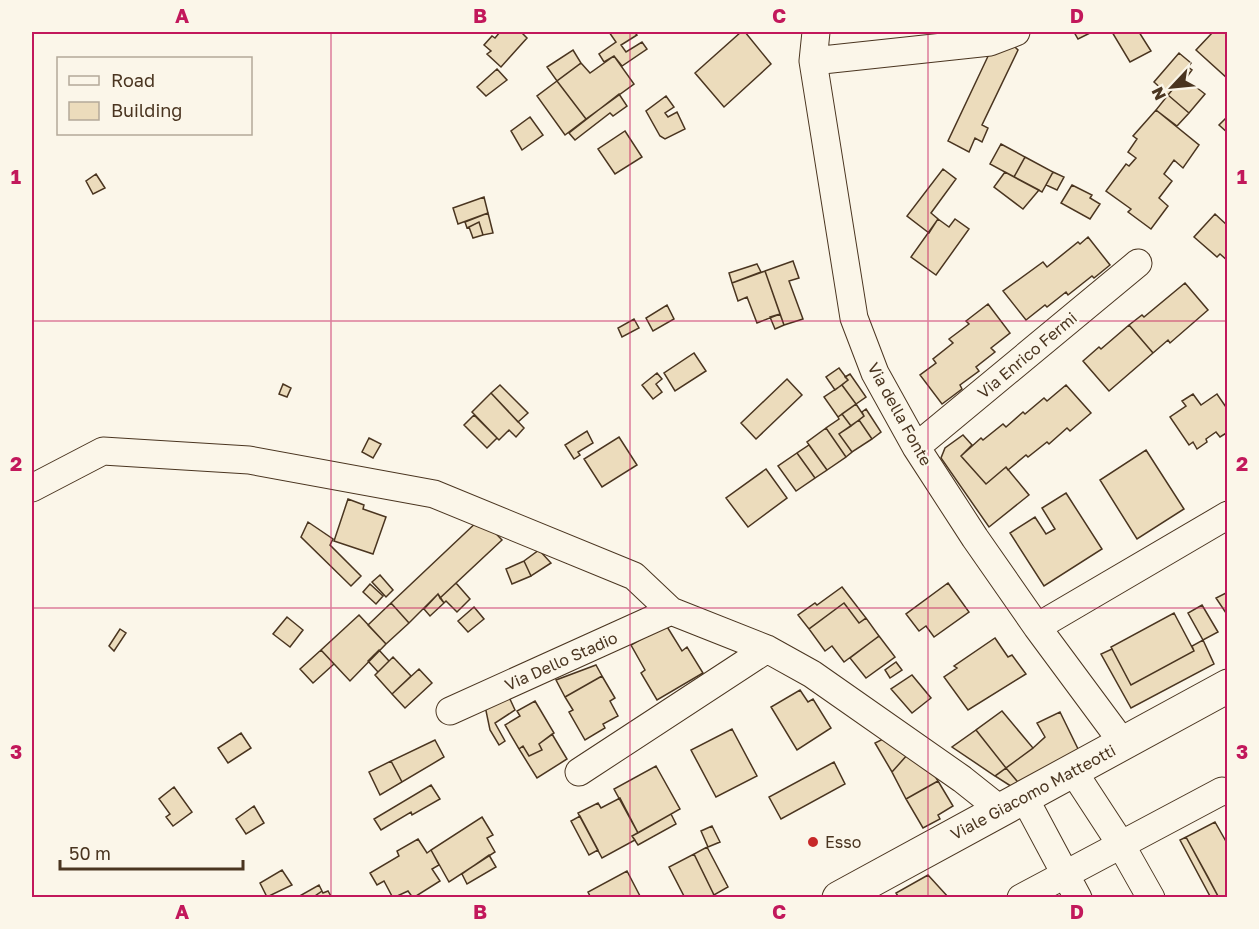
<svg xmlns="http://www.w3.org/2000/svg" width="1259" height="929" font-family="'Golos Text',sans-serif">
  <rect width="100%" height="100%" fill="#fbf6e9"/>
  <path fill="#ecdcbc" stroke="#4a3520" stroke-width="1.5" d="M500 32H521L527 38 501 67 487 54 491 51 484 45 492 36 495 38Z
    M609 32H634L637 35 621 45 626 52 642 42 647 49 622 66 614 56 604 62 599 54 616 42Z
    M741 32H745L771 64 724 107 695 73Z
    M1074 32H1092L1078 39Z
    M1112 32H1139L1151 51 1130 62Z
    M1213 32H1228L1227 78 1196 50Z
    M1013 45 1018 50 982 125 988 128 982 142 975 138 969 152 948 141 990 52Z
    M573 50 581 63 557 81 547 67Z
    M1179 53 1191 63 1188 67 1192 70 1186 78 1183 77 1168 95 1154 82Z
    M614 56 634 84 586 119 557 81 581 63 590 73Z
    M497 69 507 80 486 96 477 87Z
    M1183 77 1205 94 1189 113 1168 95Z
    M557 81 586 119 565 135 537 96Z
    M619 94 627 106 613 116 610 113 575 140 569 133Z
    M1168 95 1189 113 1177 126 1156 110Z
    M666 96 674 107 665 113 668 117 677 112 685 129 665 139 660 136 646 111Z
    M1156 110 1199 145 1183 168 1174 160 1164 174 1172 181 1159 198 1168 206 1151 229 1128 212 1131 209 1106 191 1126 164 1129 166 1136 158 1128 152 1137 139 1133 136Z
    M1228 116V133L1219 125Z
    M530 117 543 135 522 150 511 131Z
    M625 131 642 157 615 174 598 149Z
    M1001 144 1025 157 1014 177 990 164Z
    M1025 157 1053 172 1042 192 1014 177Z
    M943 169 956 179 931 213 938 219 929 233 907 216Z
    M1005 172 1039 190 1023 209 994 187Z
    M1053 172 1064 177 1057 190 1046 185Z
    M96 174 105 188 93 194 86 181Z
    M1072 185 1092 195 1090 198 1100 204 1090 219 1061 203Z
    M484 197 488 213 458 224 453 208Z
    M488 213 493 233 483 235 479 222 467 228 465 222Z
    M1215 214 1228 226V261L1220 254 1217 257 1194 237Z
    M938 219 949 227 955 219 969 229 936 275 911 257Z
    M479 222 483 235 473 238 469 227Z
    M1088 237 1110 265 1094 278 1092 276 1068 295 1066 292 1047 307 1045 305 1026 320 1003 291 1043 262 1047 267 1078 242 1080 244Z
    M793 261 799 278 789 281 803 319 784 325 765 271Z
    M757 264 761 272 732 283 729 273Z
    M765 271 780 314 757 323 747 297 738 301 732 283Z
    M1185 283 1208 310 1170 343 1168 340 1153 353 1129 325 1142 315 1144 317Z
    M988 304 1010 333 991 348 995 352 976 367 979 371 960 385 962 389 942 404 920 375 936 363 933 359 953 343 949 339 969 324 966 321Z
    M667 305 674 319 653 331 646 318Z
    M780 314 784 325 775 329 770 317Z
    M634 319 639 328 622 337 618 328Z
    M1129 325 1153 353 1109 391 1083 361 1099 347 1101 349Z
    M694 353 706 371 675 391 664 373Z
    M839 368 848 380 835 390 826 377Z
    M657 373 662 379 656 384 662 392 653 399 642 385Z
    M850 374 866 397 856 404 842 385 848 380 845 377Z
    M787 379 802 395 756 439 741 423Z
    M283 384 291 388 287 397 279 394Z
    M500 385 528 413 518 422 491 393Z
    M842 385 856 404 838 417 824 397Z
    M1066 385 1091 413 1070 431 1067 428 1049 444 1047 442 1028 457 1026 455 1008 470 1006 467 986 484 961 456 981 438 983 440 1003 424 1006 427 1023 412 1025 414 1044 398 1047 401Z
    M491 393 524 428 516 437 509 430 499 440 472 412Z
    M1193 394 1201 405 1217 394 1228 410V432L1220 437 1216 432 1206 439 1207 442 1197 449 1193 442 1189 445 1170 417 1186 406 1182 401Z
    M856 404 864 416 851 426 842 414Z
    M866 409 881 432 872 439 859 420 864 416 862 412Z
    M842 414 851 426 839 434 852 452 846 457 826 428 839 419 838 417Z
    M474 415 497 438 487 448 464 425Z
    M859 420 872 439 852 452 839 434Z
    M826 428 846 457 827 470 807 442Z
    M587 431 593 443 578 452 580 455 574 459 565 445Z
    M963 435 972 445 961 456 986 484 1006 467 1029 495 989 527 941 458 945 448Z
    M619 437 637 465 602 487 584 459Z
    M369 438 381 444 373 458 362 452Z
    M809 445 827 470 815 478 797 453Z
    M1146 450 1184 509 1137 539 1100 480Z
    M797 453 815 478 796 491 778 466Z
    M766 469 787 498 748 527 726 498Z
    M1066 493 1102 549 1044 586 1010 533 1035 517 1046 534 1055 529 1042 508Z
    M348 499 364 505 363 509 386 517 373 554 334 541Z
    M481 518 502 540 440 598 438 594 409 623 391 603Z
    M308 522 333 539 330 545 361 576 351 586 301 537Z
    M539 550 551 563 531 576 524 561Z
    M524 561 531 576 512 584 506 569Z
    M380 575 393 590 386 597 372 582Z
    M456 583 470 599 457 612 446 601 444 603 440 598Z
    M948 583 969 612 934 637 926 626 919 631 906 614Z
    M370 584 383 596 376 604 363 592Z
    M842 587 866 618 859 623 844 603 809 629 798 615 815 603 817 605Z
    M1228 592V616L1216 598Z
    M438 594 444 603 430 616 424 609Z
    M391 603 409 623 386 644 368 625Z
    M844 603 859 623 866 618 879 636 844 662 832 646 825 651 809 629Z
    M1202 605 1218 632 1203 640 1188 613Z
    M474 607 484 619 468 632 458 621Z
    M1174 613 1194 651 1131 685 1111 647Z
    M359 615 386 644 350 681 321 650Z
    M287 617 303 630 290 647 273 634Z
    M666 625 682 651 687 647 703 673 657 700 641 673 645 670 631 645Z
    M120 629 126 633 114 651 109 646Z
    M879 636 895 657 866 678 850 658Z
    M995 638 1008 657 1012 655 1026 674 968 710 944 677 957 668 954 666Z
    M1203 640 1214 664 1131 708 1101 654 1112 649 1131 685 1194 651 1192 646Z
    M321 650 334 664 313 683 300 669Z
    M379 650 389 661 378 672 368 661Z
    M393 657 411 676 392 694 375 675Z
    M896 662 902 670 890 678 885 670Z
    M596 665 602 676 565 697 556 680Z
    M419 669 432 683 405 708 392 694Z
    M912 675 931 698 912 713 891 689Z
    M602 676 615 698 610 701 618 716 603 724 605 728 585 740 569 712 573 710 565 697Z
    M800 690 808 702 813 699 831 728 797 750 771 707Z
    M509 697 515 710 495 723 505 741 499 745 490 730 485 706Z
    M535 701 554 733 539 744 542 750 529 756 523 746 519 749 505 725 520 716 517 711Z
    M1002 711 1033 748 1006 768 976 730Z
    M1060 712 1080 753 1022 787 1006 768 1033 748 1045 737 1037 723Z
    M732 729 757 776 716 797 691 750Z
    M976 730 1006 768 995 776 952 747Z
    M241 733 251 748 228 763 218 748Z
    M552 734 567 759 537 778 519 749 523 746 529 756 542 750 539 744Z
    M885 738 908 754 892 772 875 743Z
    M435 740 444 757 402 782 391 761Z
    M908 754 932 771 938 781 906 799 892 772Z
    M391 761 402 782 380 795 369 772Z
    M834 762 845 784 781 819 769 797Z
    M656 766 680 809 638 833 614 789Z
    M1006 768 1022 787 1017 790 995 776Z
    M938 781 953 806 938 815 940 819 923 828 906 799Z
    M431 785 440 799 412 815 411 812 381 830 374 819Z
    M174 787 192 812 173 826 166 817 170 814 159 799Z
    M620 798 638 833 632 836 635 840 602 858 578 813 598 803 601 808Z
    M254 806 264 823 246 834 236 819Z
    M671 814 676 824 638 845 632 836Z
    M580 816 598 850 589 855 571 821Z
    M482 817 493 835 487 838 495 852 449 882 431 850Z
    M1215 822 1228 845V898H1219L1186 837Z
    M712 826 720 842 708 847 701 831Z
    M1186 837 1208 877 1219 898H1211L1180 840Z
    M418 839 427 853 431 850 439 865 432 869 440 881 413 898 408 891 393 898 384 881 377 885 370 873 399 856 397 851Z
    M707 847 728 887 714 895 694 854Z
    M694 854 714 895 709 898H685L669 867Z
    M489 855 496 867 467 884 462 874Z
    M282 870 292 885 267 897 260 883Z
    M627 871 641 898H591L588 892Z
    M928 875 949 898H899L896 893Z
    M319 885 322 891 312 898H296Z
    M322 891 323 893 328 891 332 898H312Z"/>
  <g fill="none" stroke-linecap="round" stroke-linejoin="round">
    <g stroke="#4a3520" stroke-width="29">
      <path id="minor" d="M816 32 813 61 854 318 875 373 916 447 975 538 1037 627 1123 743
        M813 61 990 42 1016 32
        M916 447 1138 263
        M32 488 103 451 249 460 434 494 634 576 671 611 767 649 812 674 962 779 1001 810
        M1037 627 1228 515
        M450 711 671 611
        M1073 771 1120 843 1151 898
        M579 772 767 649
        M1024 797 1078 898
        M1021 898 1222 791 1228 792"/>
    </g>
    <g stroke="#4a3520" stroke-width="35">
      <path id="major" d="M839 898 1228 686"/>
    </g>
    <use href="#minor" stroke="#fbf6e9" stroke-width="27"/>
    <use href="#major" stroke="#fbf6e9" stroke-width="33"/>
  </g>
  <path fill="none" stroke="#c2185b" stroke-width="1.5" stroke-opacity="0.55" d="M331 32V898M630 32V898M928 32V898M32 321H1228M32 608H1228"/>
  <circle fill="#c62828" stroke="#fbf6e9" stroke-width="2" cx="813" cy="842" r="6"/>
  <g text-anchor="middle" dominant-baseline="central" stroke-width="4.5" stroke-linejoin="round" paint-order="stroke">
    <g font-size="16" fill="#4a3520" stroke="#fbf6e9">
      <text transform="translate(1027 355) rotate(-40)">Via Enrico Fermi</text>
      <text transform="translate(900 414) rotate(61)">Via della Fonte</text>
      <text transform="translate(561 661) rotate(-24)">Via Dello Stadio</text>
      <text transform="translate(1033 792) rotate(-28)">Viale Giacomo Matteotti</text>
    </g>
    <g font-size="16" fill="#4a3520" stroke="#fbf6e9" text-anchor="start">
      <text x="825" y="842">Esso</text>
    </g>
  </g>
  <rect width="1259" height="929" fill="none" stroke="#fbf6e9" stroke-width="66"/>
  <rect x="57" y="57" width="195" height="78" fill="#fbf6e9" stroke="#b4a999" stroke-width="1.5"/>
  <rect x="69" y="76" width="30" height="9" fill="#fbf6e9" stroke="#b4a999" stroke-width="1.5"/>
  <text x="111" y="87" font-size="18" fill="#4a3520">Road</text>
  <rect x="69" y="102" width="30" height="18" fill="#ecdcbc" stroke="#b4a999" stroke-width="1.5"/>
  <text x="111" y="117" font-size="18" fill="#4a3520">Building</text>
  <g transform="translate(1172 87) rotate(244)" stroke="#fbf6e9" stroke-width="4.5" paint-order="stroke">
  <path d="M0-4.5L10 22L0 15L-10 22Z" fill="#4a3520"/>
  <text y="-9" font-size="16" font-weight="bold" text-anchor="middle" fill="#4a3520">N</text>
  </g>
  <path d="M60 860v9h183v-9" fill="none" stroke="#4a3520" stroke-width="3"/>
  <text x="69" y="860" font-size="18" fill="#4a3520" stroke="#fbf6e9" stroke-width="4.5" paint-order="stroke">50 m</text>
  <rect x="33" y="33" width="1193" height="863" fill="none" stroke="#c2185b" stroke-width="2"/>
  <g font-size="20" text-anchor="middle" font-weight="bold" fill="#c2185b">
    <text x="182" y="23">A</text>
    <text x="480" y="23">B</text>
    <text x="779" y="23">C</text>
    <text x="1077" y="23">D</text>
    <text x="16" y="184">1</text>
    <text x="1242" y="184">1</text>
    <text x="16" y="471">2</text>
    <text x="1242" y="471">2</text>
    <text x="16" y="759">3</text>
    <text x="1242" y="759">3</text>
    <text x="182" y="919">A</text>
    <text x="480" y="919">B</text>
    <text x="779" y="919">C</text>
    <text x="1077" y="919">D</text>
  </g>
</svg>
